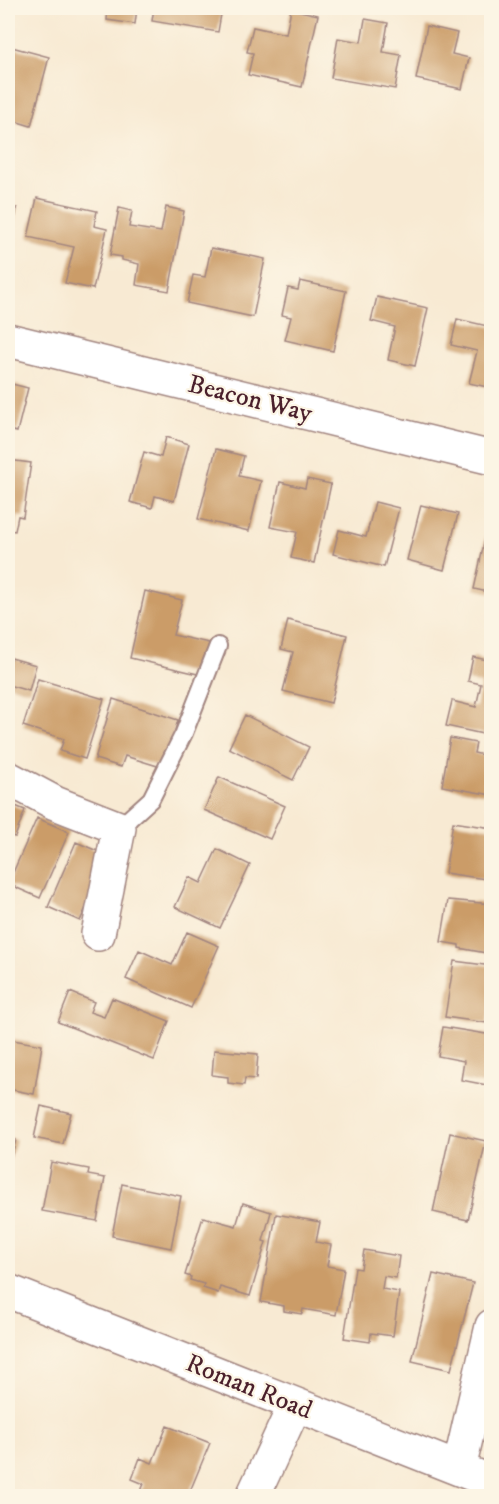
<svg xmlns="http://www.w3.org/2000/svg" width="499" height="1504" font-family="'IM FELL DW Pica',serif">
  <rect width="100%" height="100%" fill="#fcf5e5"/>
  <filter id="ink" filterUnits="userSpaceOnUse"><feTurbulence type="fractalNoise" baseFrequency=".0167" numOctaves="2"/><feDisplacementMap in="SourceGraphic" scale="12" xChannelSelector="R" yChannelSelector="G"/><feConvolveMatrix kernelMatrix="1 2 1 2 8 2 1 2 1" color-interpolation-filters="sRGB"/></filter>
  <filter id="wash" filterUnits="userSpaceOnUse"><feTurbulence type="fractalNoise" baseFrequency=".008" numOctaves="4" result="noise"/><feDisplacementMap in="SourceGraphic" scale="24" xChannelSelector="R" yChannelSelector="G"/><feGaussianBlur stdDeviation="1.35" result="paint"/><feColorMatrix in="noise" values="0 0 0 0 0 0 0 0 0 0 0 0 0 0 0 0 0 1.4 0 .05"/><feComposite in="paint" operator="in"/></filter>
  <g filter="url(#wash)">
    <rect width="100%" height="100%" fill="#f8ead3"/>
    <g id="blocks">
      <path fill="#cb9c68" d="M108 8H137L135 24 107 20Z
        M154 8H222L218 32 152 21Z
        M291 9 318 15 302 87 248 75 253 53 247 52 253 27 286 34Z
        M365 19 388 23 383 52 401 55 395 89 331 78 338 38 361 42Z
        M427 26 457 33 452 54 469 58 462 89 416 79Z
        M8 46 49 57 31 126 8 119Z
        M37 198 97 211 94 226 107 229 93 289 65 283 74 247 28 237Z
        M8 206 17 208 9 251 8 250Z
        M166 207 184 211 169 291 136 285 139 264 122 260V257L110 255 119 208 132 211 129 227 161 232Z
        M211 248 265 259 253 317 187 303 193 275 205 277Z
        M300 281 346 291 333 351 285 340 291 317 282 315 288 288 298 290Z
        M377 297 428 308 415 366 388 360 395 327 371 321Z
        M457 319 492 327V388L469 383 477 351 451 345Z
        M8 383 28 388 17 432 8 430Z
        M166 437 189 444 174 501 155 496 152 508 130 502 144 452 161 457Z
        M216 449 244 456 239 476 261 481 249 531 198 519Z
        M8 460 31 463 23 517 18 516 15 531 8 530Z
        M307 479 331 484 314 563 291 558 297 532 270 527 280 482 305 488Z
        M375 502 399 508 384 567 333 554 339 530 366 537Z
        M421 505 458 514 444 570 407 560Z
        M489 521 492 522V593L474 589Z
        M145 591 182 600 173 635 209 643 202 675 130 658Z
        M288 620 347 635 331 703 283 691 293 652 281 649Z
        M473 657 492 661V736L446 726 452 701 476 707 481 684 468 681Z
        M11 658 36 665 29 691 8 685V669Z
        M38 679 104 699 85 759 60 751 64 739 23 726Z
        M113 699 178 720 164 768 125 756 121 767 95 759Z
        M245 715 309 747 293 780 229 748Z
        M450 738 476 743 474 753 492 757V795L442 786Z
        M219 777 285 806 270 839 204 810Z
        M8 803 25 810 15 837 8 835Z
        M37 818 69 832 40 898 8 884Z
        M453 822 492 828 490 845H492V880L445 873Z
        M76 842 109 856 80 921 48 907Z
        M217 849 250 865 220 928 175 907 189 877 201 883Z
        M448 900 492 904V954L459 948V945L441 942Z
        M187 932 219 946 191 1008 126 979 139 950 172 965Z
        M454 961 492 966V997L487 1023 445 1017Z
        M70 992 94 1002 90 1012 104 1017 112 998 169 1021 154 1060 58 1022Z
        M443 1027 492 1035V1086L461 1080 464 1061 438 1056Z
        M13 1040 42 1045 34 1094 8 1089V1072Z
        M214 1050 258 1054 256 1079 245 1078 244 1085 228 1083V1077L212 1075Z
        M41 1106 71 1113 63 1144 34 1138Z
        M450 1133 486 1141 468 1220 433 1212Z
        M8 1137 16 1140 8 1167Z
        M51 1162 89 1169 88 1175 105 1178 97 1221 42 1211Z
        M122 1184 181 1196 171 1248 112 1236Z
        M243 1203 271 1212 263 1241 266 1242 250 1296 220 1287 218 1293 203 1288 204 1284 190 1280 191 1277 185 1275 203 1217 236 1226Z
        M276 1214 320 1222 316 1242 331 1245 327 1266 344 1269 336 1315 303 1309 302 1314 284 1311V1306L261 1302Z
        M364 1250 399 1256 396 1278 384 1276 382 1289 399 1292 393 1336 371 1333 370 1342 344 1338 355 1268 361 1269Z
        M433 1274 473 1283 451 1370 412 1361Z
        M167 1426 210 1443 188 1496H150L140 1493 144 1484 132 1479 140 1458 152 1463Z"/>
    </g>
  </g>
  <g filter="url(#ink)">
    <use href="#blocks" fill-opacity="0" stroke="#a1847f" stroke-width="1.5"/>
    <g fill="none" stroke-linecap="round" stroke-linejoin="round">
      <g stroke="#a1847f" stroke-width="20">
        <path id="service" d="M119 828 151 799 184 733 218 646"/>
      </g>
      <g stroke="#a1847f" stroke-width="36">
        <path id="minor" d="M8 340 492 458
          M8 778 55 803 119 828 98 934
          M8 1291 492 1482
          M459 1469 492 1326
          M253 1496 295 1405"/>
      </g>
      <use href="#service" stroke="#fff" stroke-width="16"/>
      <use href="#minor" stroke="#fff" stroke-width="33"/>
    </g>
  </g>
  <g text-anchor="middle" dominant-baseline="central" stroke-width="4.5" stroke-linejoin="round" paint-order="stroke">
    <g font-size="26" fill="#4a1f2b" stroke="#fcf5e5">
      <text transform="translate(250 399) rotate(14)">Beacon Way</text>
      <text transform="translate(249 1387) rotate(22)">Roman Road</text>
    </g>
  </g>
  <rect width="499" height="1504" fill="none" stroke="#fcf5e5" stroke-width="30"/>
</svg>
